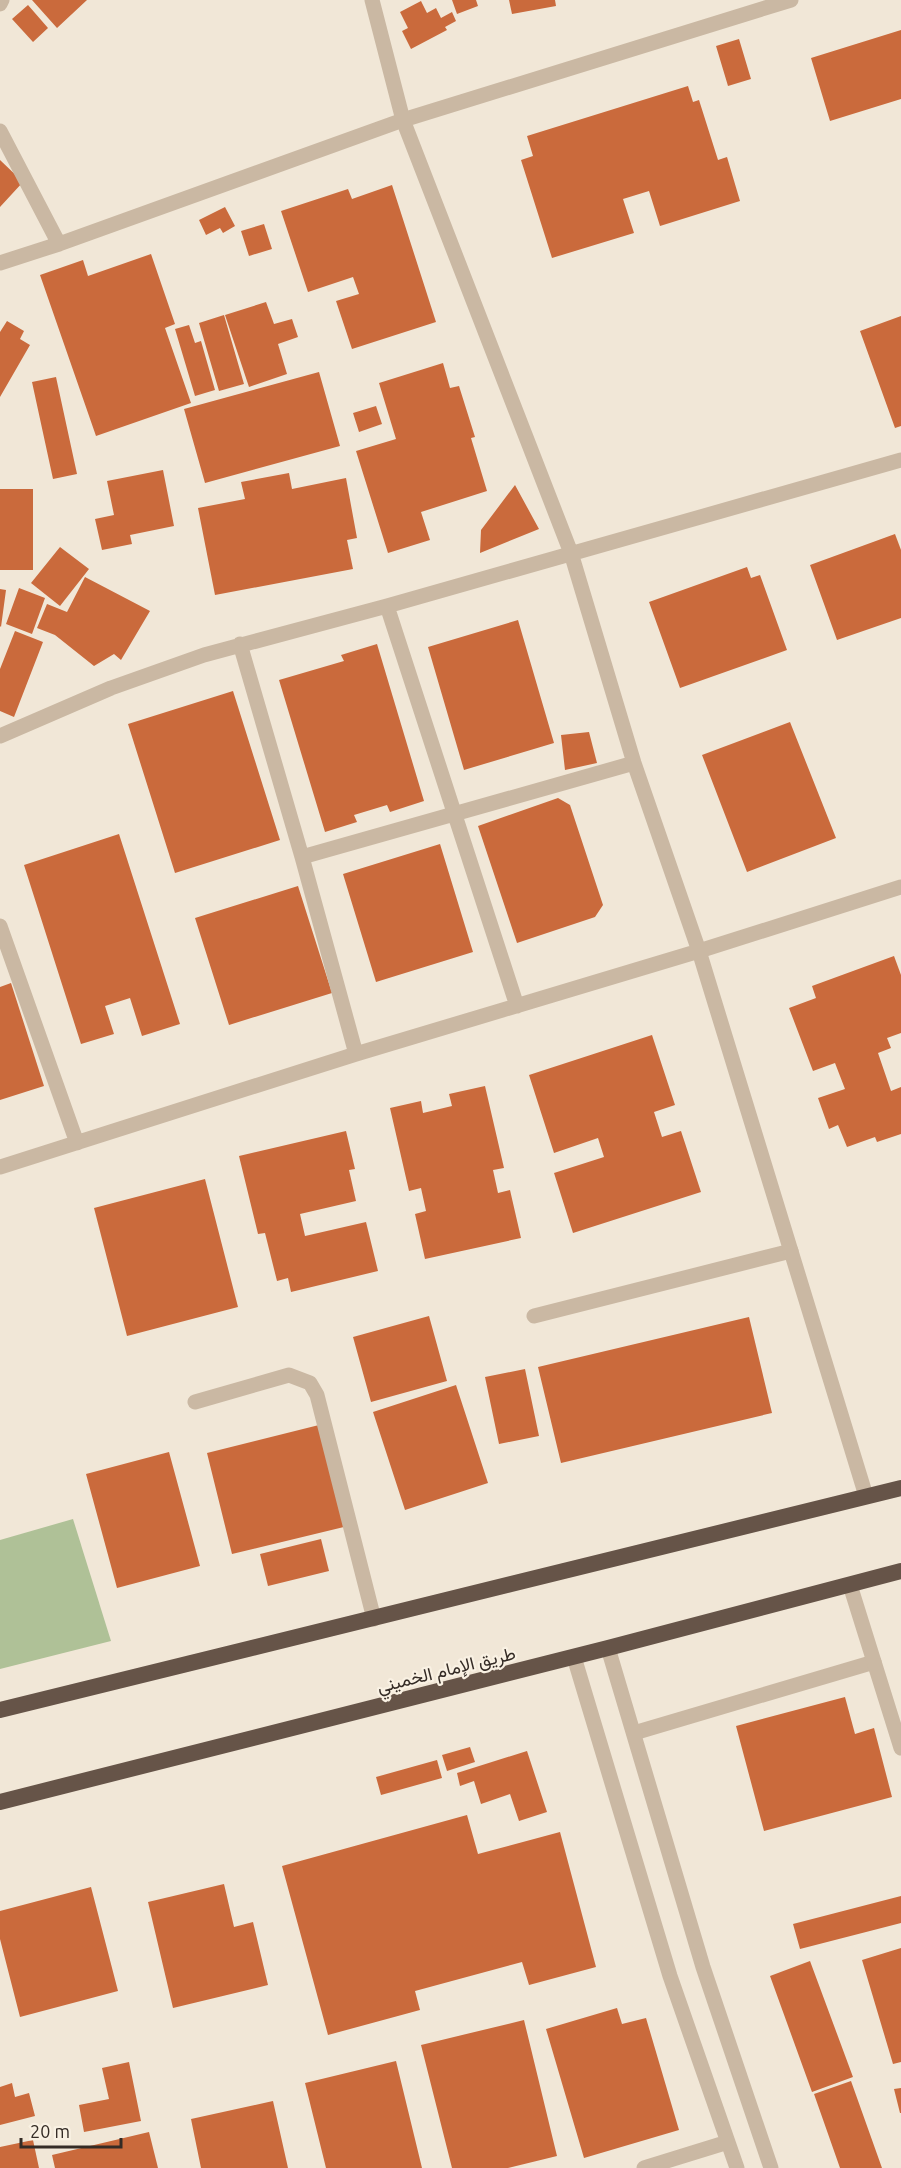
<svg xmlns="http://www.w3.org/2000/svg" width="901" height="2168" font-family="Ubuntu,Vazirmatn,sans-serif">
  <rect width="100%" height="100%" fill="#f1e7d7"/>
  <path fill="#afc197" d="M73 1519 111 1641 0 1669V1540Z"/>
  <path fill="#ca6a3c" d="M32 0H87L57 28Z
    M452 0H476L478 6 457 14Z
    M509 0H555L556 6 512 14Z
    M421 1 427 13 436 8 441 18 452 12 456 21 445 27 447 30 411 49 402 31 408 28 400 12Z
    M28 5 48 28 33 42 12 19Z
    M901 30V99L830 121 811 58Z
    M739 39 751 79 728 86 716 46Z
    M688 86 693 102 699 100 718 160 727 157 740 201 660 226 649 191 623 199 634 233 552 258 521 160 533 156 527 136Z
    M0 160 23 182 0 207Z
    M392 185 436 322 352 349 336 301 359 294 353 277 308 292 281 211 348 189 352 199Z
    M225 207 235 226 223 233 220 228 206 235 199 220Z
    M264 224 272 249 249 256 241 231Z
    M151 254 175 324 165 328 191 403 96 436 40 275 83 260 88 276Z
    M266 302 274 324 292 319 298 337 278 344 287 374 249 387 225 315Z
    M224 315 244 384 219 391 199 323Z
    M901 316V426L895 428 860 331Z
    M7 321 24 331 20 339 30 345 0 397V332Z
    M189 325 195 343 201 341 215 390 195 396 175 329Z
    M443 363 450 388 459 386 475 437 471 438 487 491 421 512 430 540 388 553 356 451 396 439 379 383Z
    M319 372 340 446 205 483 184 409Z
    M56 377 77 474 53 479 32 382Z
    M376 406 382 424 359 432 353 413Z
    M163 470 174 526 130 535 132 544 102 550 95 519 114 515 107 481Z
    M289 473 292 489 346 478 357 538 347 540 353 569 215 595 198 508 245 499 241 482Z
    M515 485 539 529 480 553 481 530Z
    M0 489H33V570H0Z
    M895 534 901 550V618L837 640 810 565Z
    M60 547 89 569 60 606 31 583Z
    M747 567 751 578 760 575 787 650 680 688 649 602Z
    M85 577 150 611 121 660 114 654 94 666 55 635 37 628 47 604 67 612Z
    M19 588 45 598 32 634 6 624Z
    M0 589 6 590 1 627 0 626Z
    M518 620 554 743 464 770 428 647Z
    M15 631 43 642 14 717 0 711V669Z
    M377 644 424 801 390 812 387 805 354 815 357 822 325 832 279 680 344 661 341 655Z
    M233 691 280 840 175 873 128 724Z
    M790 722 836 838 747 872 702 755Z
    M589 732 597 763 565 770 561 735Z
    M558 798 570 805 603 905 595 917 517 943 478 826Z
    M119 834 180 1024 142 1036 130 998 105 1006 114 1034 81 1044 24 865Z
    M440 844 473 952 376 982 343 874Z
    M298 886 332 993 229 1025 195 918Z
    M894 956 901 975V1033L887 1038 891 1048 878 1053 891 1091 901 1087V1134L877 1142 875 1137 847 1147 838 1125 829 1129 818 1098 845 1089 835 1063 813 1071 789 1008 816 998 812 986Z
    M11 983 44 1086 0 1100V987Z
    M652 1035 675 1105 654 1112 662 1137 681 1131 701 1192 573 1233 554 1173 604 1157 598 1138 554 1153 529 1075Z
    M485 1086 504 1168 493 1170 498 1193 510 1190 521 1238 425 1259 415 1214 426 1211 421 1188 409 1191 390 1108 421 1101 423 1113 452 1106 449 1094Z
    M346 1131 355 1169 349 1170 356 1201 300 1214 305 1236 366 1222 378 1271 291 1292 288 1278 277 1281 265 1233 258 1234 239 1156Z
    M205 1179 238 1307 127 1336 94 1208Z
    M429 1316 447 1381 371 1402 353 1337Z
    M749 1317 772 1413 561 1463 538 1367Z
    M525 1369 539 1436 499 1444 485 1377Z
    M456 1385 488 1483 405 1510 373 1412Z
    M323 1424 348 1526 232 1554 207 1453Z
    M169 1452 200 1566 117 1588 86 1474Z
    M321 1539 329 1571 268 1586 260 1554Z
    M845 1697 855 1734 874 1728 892 1797 764 1831 736 1726Z
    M470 1747 475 1762 447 1771 442 1755Z
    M527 1751 547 1812 519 1821 510 1794 481 1804 474 1781 460 1786 457 1773Z
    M437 1760 442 1778 381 1795 376 1777Z
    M467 1815 478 1854 560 1832 596 1967 529 1985 522 1962 415 1991 420 2010 328 2035 282 1866Z
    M224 1884 234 1927 253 1922 268 1985 173 2008 148 1902Z
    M91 1887 118 1991 20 2017 0 1939V1911Z
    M901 1896V1923L800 1949 793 1924Z
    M901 1948V2062L893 2064 862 1960Z
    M810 1961 853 2077 812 2092 770 1976Z
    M617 2008 622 2024 646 2018 679 2130 584 2158 546 2029Z
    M524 2020 557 2156 508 2168H452L421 2045Z
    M396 2061 422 2168H326L305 2083Z
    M129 2062 141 2121 84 2132 79 2105 109 2099 102 2068Z
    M851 2081 882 2168H840L814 2094Z
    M12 2083 15 2097 29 2093 35 2116 0 2125V2087Z
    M901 2088V2113H900L894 2089Z
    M273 2101 288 2168H201L191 2119Z
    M149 2132 158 2168H55L52 2155Z
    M33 2140 39 2168H0V2147Z"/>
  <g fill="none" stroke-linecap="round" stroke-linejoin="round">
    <path stroke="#cab8a3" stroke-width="15" d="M534 1316 791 1251
      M195 1402 289 1375 310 1383 317 1395 374 1619
      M634 1733 874 1662"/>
    <path stroke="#cab8a3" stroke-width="15" d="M372 0 403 120 571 553 634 763 699 951 866 1496
      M0 4 2 0
      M0 131 59 244
      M0 263 59 244 403 120 791 0
      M387 606 517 1006
      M240 644 302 857 356 1054
      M0 736 111 688 204 655 387 606 901 460
      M302 857 634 763
      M0 926 77 1143
      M0 1167 356 1054 699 951 901 887
      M850 1585 901 1748
      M608 1648 703 1967 771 2168
      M574 1657 670 1976 737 2168
      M644 2168 728 2142"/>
    <path stroke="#665448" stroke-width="16" d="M0 1710 901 1488
      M0 1802 608 1648 901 1571"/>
  </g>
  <g text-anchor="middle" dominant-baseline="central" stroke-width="4.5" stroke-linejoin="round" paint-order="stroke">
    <g font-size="18" fill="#342b25" stroke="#f9f1e3">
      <text transform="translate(446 1669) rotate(-14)">طريق الإمام الخميني</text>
    </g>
  </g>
  <path d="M21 2138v9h100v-9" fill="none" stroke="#342b25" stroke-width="3"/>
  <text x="30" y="2138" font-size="18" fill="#342b25" stroke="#f9f1e3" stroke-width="4.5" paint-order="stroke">20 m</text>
</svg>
